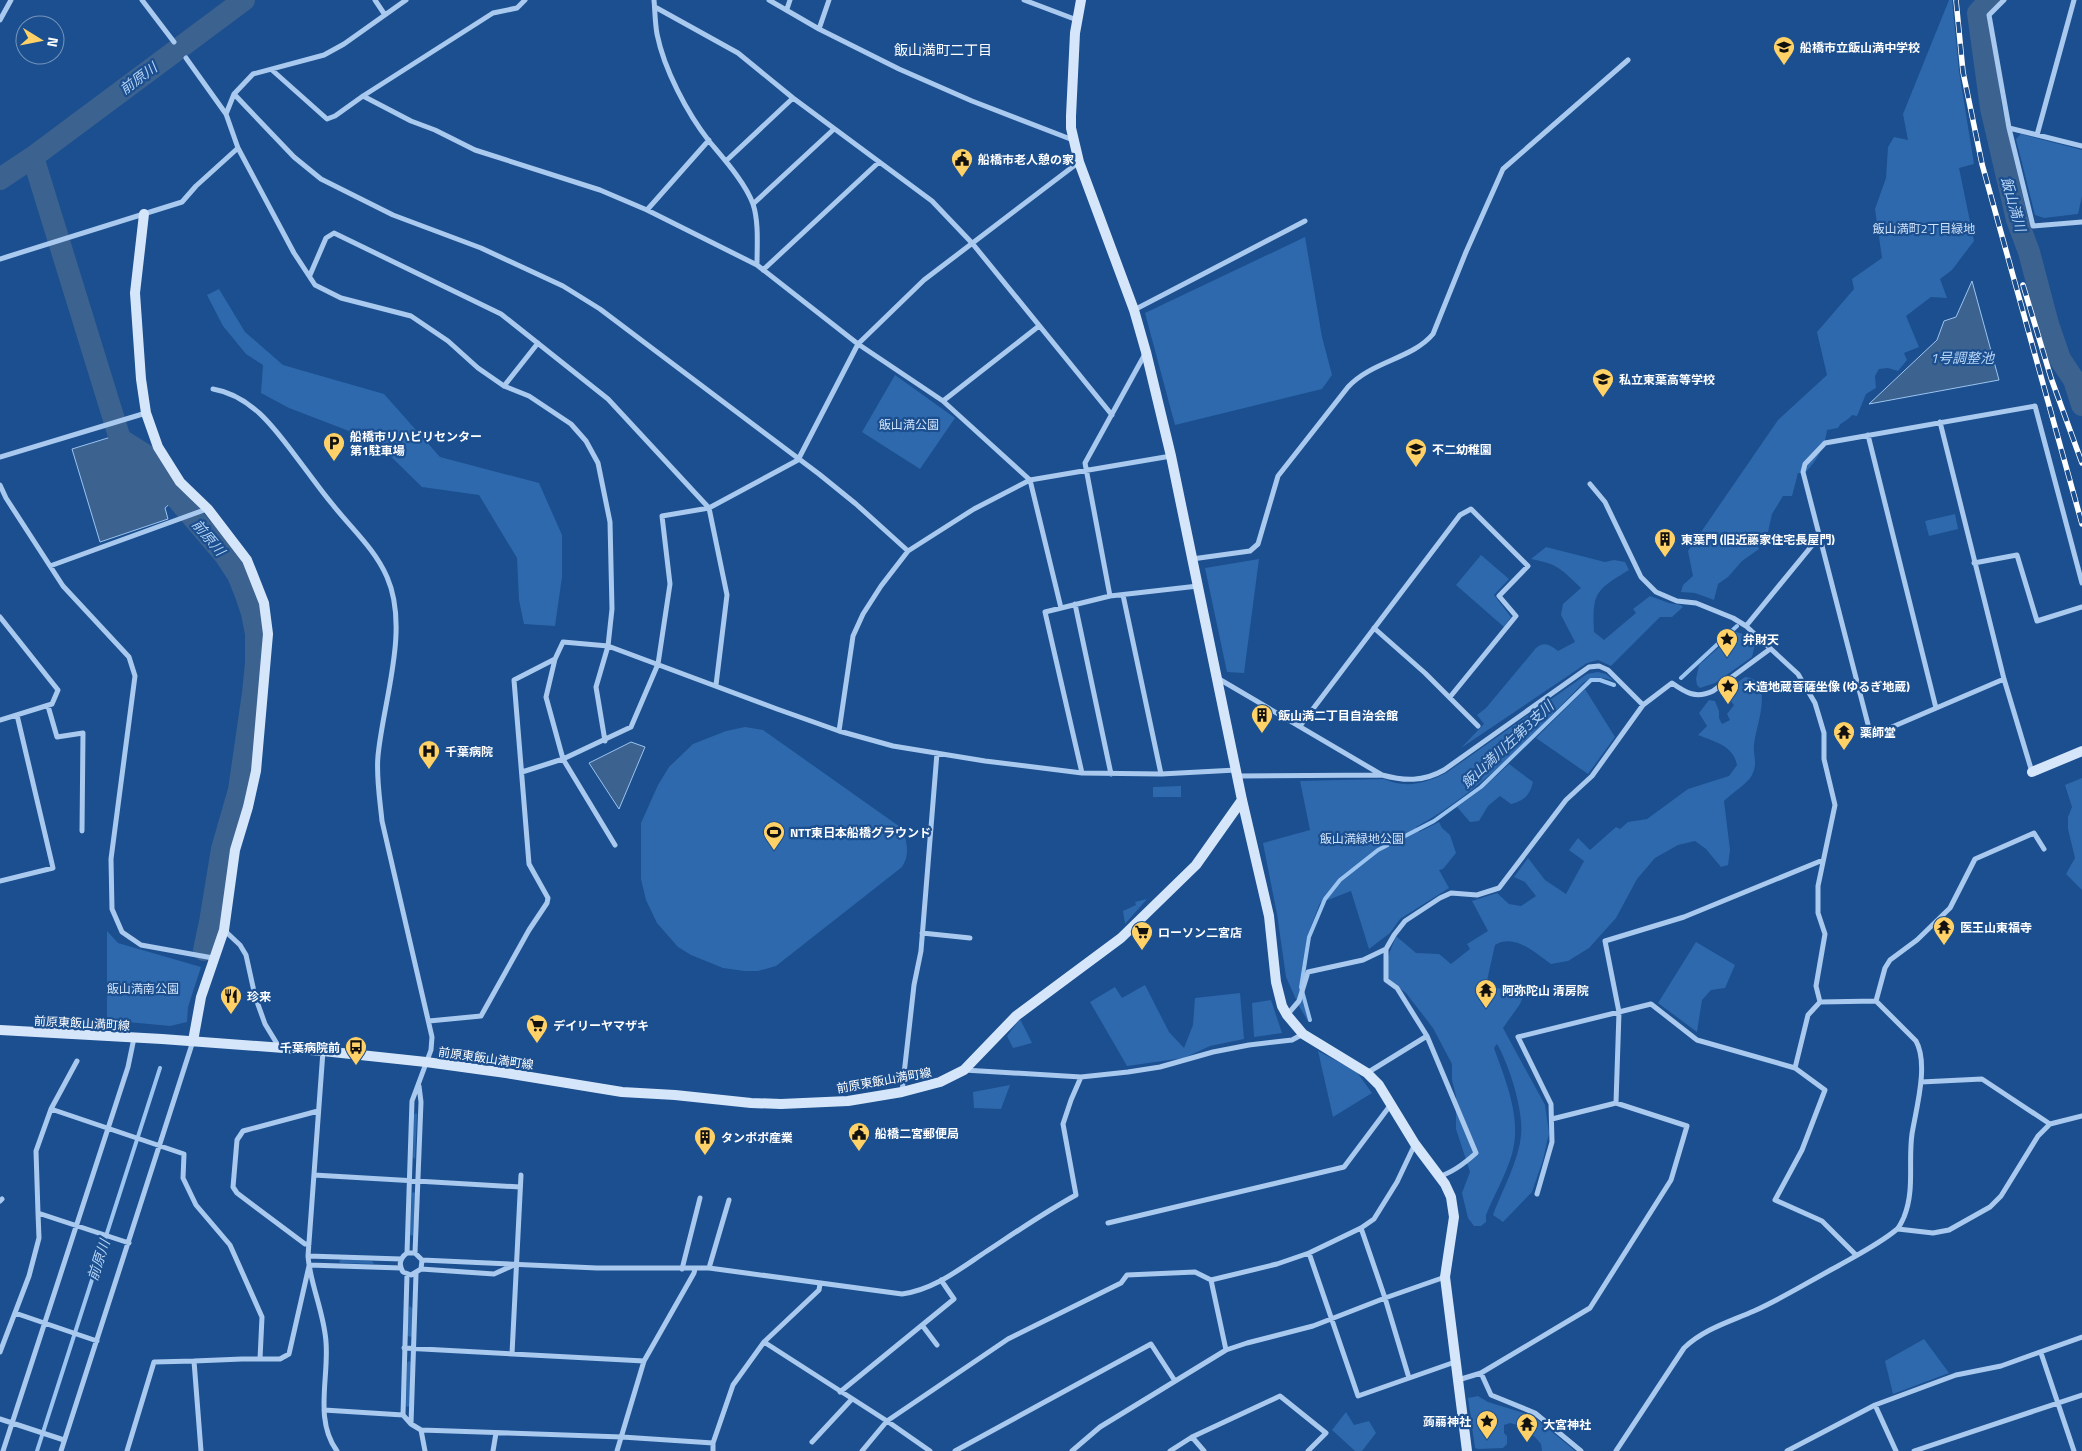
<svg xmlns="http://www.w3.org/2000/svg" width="2082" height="1451" font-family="'Titillium Web','Noto Sans JP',sans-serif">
  <rect width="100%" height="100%" fill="#1b4f8f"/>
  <path fill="#2e69ad" d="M1949 0H1952L1959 71 1974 164 1959 168 1974 241 1952 270 1940 279 1947 298 1931 297 1906 316 1919 347 1904 353 1907 360 1898 371 1888 368 1879 369 1875 376 1876 388 1866 394 1857 416 1852 415C1848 421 1841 421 1838 428L1827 430C1825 447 1817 460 1805 473H1798L1792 496H1783L1772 514 1768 532 1756 541 1759 549 1742 561 1728 577 1718 584 1714 600 1695 593 1681 592 1683 585 1693 576 1688 551 1778 420 1827 375 1817 332 1854 289 1852 279 1882 258 1875 209 1886 178 1888 147 1894 137 1908 140 1903 114Z
    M2021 134 2082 150V196L2078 214 2044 218 2035 215 2016 139Z
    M1305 237 1322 337 1332 375 1322 389 1175 425 1145 313Z
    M219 289 245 332 283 365 384 394 440 457 539 483 562 535V577L555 626 524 624 519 600 517 558 479 495 422 487 375 441 289 408 261 393 263 365 246 354 223 326 207 295Z
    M895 375 955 418 920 469 862 432Z
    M1955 514 1958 529 1929 536 1925 521Z
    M1546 547 1605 562 1614 560 1625 562 1629 570C1596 590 1592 592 1594 632L1604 640 1636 613 1633 609 1650 596 1669 603 1681 605 1683 607 1672 617H1660L1611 666 1598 660 1587 663 1461 748 1484 724 1477 715 1486 708 1536 648C1545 641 1550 645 1558 651L1575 642 1561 615 1563 604 1581 588C1561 569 1558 564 1531 559Z
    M1481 555 1509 579 1494 595 1511 617 1504 627 1456 585Z
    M1259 559 1244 673 1227 672 1205 568Z
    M1736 632 1743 634 1755 644 1752 657 1715 683 1700 688 1697 685 1696 679 1699 665Z
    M1598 672 1606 674 1614 681C1602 677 1593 676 1583 683 1532 735 1481 792 1416 827L1419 832 1439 822 1442 828 1450 835 1456 853 1443 869 1439 870 1449 888 1400 919 1390 933 1369 949 1351 891 1320 903 1307 937 1299 987 1309 1023 1299 1006 1286 977 1277 914 1263 843 1310 830 1300 781 1384 779C1406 789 1426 783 1446 773L1587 674Z
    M1745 677C1776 680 1755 728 1754 745 1753 756 1758 764 1752 775 1748 783 1731 794 1724 801L1730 850 1728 865 1721 867 1706 849 1695 841 1678 845 1655 858 1637 879 1616 918 1589 948 1568 961 1551 964C1535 953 1515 933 1495 945L1486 985 1487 987 1519 991 1523 996 1520 1004 1503 1028 1545 1105 1549 1133 1543 1160 1532 1192 1503 1222 1493 1215C1502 1191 1519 1160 1521 1135 1524 1112 1509 1064 1497 1044L1494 1048C1506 1082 1522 1118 1512 1154 1506 1175 1494 1195 1486 1215V1222L1481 1226H1474L1468 1218 1462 1193 1470 1172 1456 1129V1096L1452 1080V1064L1433 1028 1406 993 1389 980 1387 976 1386 962 1396 936 1416 953 1439 954 1451 964 1470 949 1467 944 1488 931 1472 901 1497 893 1509 904 1521 906 1536 896 1525 882 1514 877 1528 858 1545 880 1566 894 1584 861 1569 850 1578 838 1590 850 1616 827 1620 829 1628 822 1647 819 1688 789 1729 776 1737 765C1733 745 1715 742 1698 735L1707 726 1699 713 1709 700 1715 701 1719 711V718L1722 724 1730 720 1727 714 1734 705 1726 695 1728 689Z
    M1585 689 1615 737 1588 774 1536 738Z
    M745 727 763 730 903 829C907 843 910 855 902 867L776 966 758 971H744L723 968 691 955 678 947 657 923 646 900 641 879V823L658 785 669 767 693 744 726 731Z
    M1509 764 1533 782C1530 795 1524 801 1511 804L1500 796 1488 806 1479 821 1470 822 1457 807 1482 789Z
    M2082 778V890L2066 874 2075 858 2068 829V817L2072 807 2065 785Z
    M1181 786V797H1153V787Z
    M1147 899 1125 924 1123 911 1136 905 1135 902Z
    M107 931 118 943 201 967 188 1007 187 1022 170 1026 107 1020Z
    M1696 942 1735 965 1725 988 1711 990 1702 1000 1697 1032 1658 1003Z
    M1145 985 1169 1032 1184 1048 1193 1025 1195 998 1240 993 1244 1039 1210 1046 1184 1058 1127 1066 1090 1002 1115 987 1122 998Z
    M1271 1000 1282 1033 1254 1037 1252 1003Z
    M1020 1019 1032 1043 1013 1048 1007 1036Z
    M1318 1051 1356 1071 1372 1093 1333 1117Z
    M1010 1085 1001 1109 974 1108 973 1092Z
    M416 1113 417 1114 415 1159 413 1157 414 1115Z
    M413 1192 415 1193 413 1235 412 1236 410 1234 412 1193Z
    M342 1259 372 1261 374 1264 340 1263 339 1261Z
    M409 1306 413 1308 412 1336 410 1337 407 1335Z
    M1924 1339 1949 1373 1893 1394 1885 1361Z
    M409 1361 411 1363 410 1405 408 1407 406 1406 407 1363Z
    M1478 1396 1488 1402 1533 1416 1575 1451H1542L1541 1444 1534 1436 1526 1434 1517 1425 1510 1423 1504 1425V1433L1507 1436V1444L1503 1448 1478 1449 1475 1448 1468 1398Z
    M1346 1412 1354 1425 1369 1421 1376 1433 1362 1451H1355L1332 1430Z"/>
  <path fill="#3c6290" stroke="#9cc4f0" d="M1972 281 1999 380 1869 404 1937 340 1944 321 1956 317Z
    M111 437C118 454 134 454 147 466 157 476 164 490 173 501L165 508 168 519 100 542 72 449Z
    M631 742 645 747 619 809 589 763Z"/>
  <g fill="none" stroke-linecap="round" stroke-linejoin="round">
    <path stroke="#9cc4f0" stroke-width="4" d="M1681 678 1737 626
      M1310 1020 1301 987 1309 937 1325 899 1340 880 1378 850 1434 821 1481 787 1591 680H1600L1614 685
      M37 1451 160 1068"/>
    <path stroke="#3c6290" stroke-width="22" d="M1990 0 1978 13 1991 108 2017 220 2029 252 2048 324 2060 359 2074 380 2082 405
      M0 179 33 157
      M204 950 210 922 222 849 239 790 253 693 256 663V634L252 613 246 595 238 575 225 555 167 487 147 456 120 439 33 157 244 0"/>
    <path stroke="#a9c9ee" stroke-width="5" d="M142 0 174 42
      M375 0 385 15
      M406 0 344 44 324 55 253 74 234 94 226 114 238 148 294 253 315 285 341 298 411 316 448 341 478 368 504 386 529 396 571 424 586 441 598 463 610 522 612 609 608 646 596 687 605 741
      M654 0C655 11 655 23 657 34 664 69 687 113 709 141 723 158 745 182 753 204 759 222 757 246 757 265
      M769 0 819 29 899 69 972 101 1073 140
      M1024 0 1077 20
      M2004 0 1989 15 2009 128 2033 226 2082 222
      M655 7 738 53 793 98 932 201 972 243 1112 415
      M787 9 790 0
      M0 20 11 0
      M819 29 829 0
      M186 58 226 114
      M272 70 327 119 335 116 363 96 493 13 517 8 525 0
      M234 94 294 157 321 179 393 215 481 248 563 286 600 309 819 474 856 504 908 551
      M363 96 411 121 435 130 475 150 600 190 647 210 757 265 858 344 943 401 1030 480 1061 608
      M2009 128 2082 146
      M2037 135 2074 0
      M727 160 793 98
      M753 204 834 129
      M647 210 709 140
      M0 259 182 202 196 186 238 148
      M763 270 879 162
      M310 275 326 238 334 233 501 314 608 399 709 508 727 595 716 685
      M1134 310 1305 221
      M504 386 538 343
      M213 389C255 396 279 435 303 466 313 479 322 492 333 505 351 528 375 549 387 577 410 629 383 702 378 756 376 777 380 800 382 821L432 1037 431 1050 412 1101 407 1253
      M943 401 1039 326
      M1940 422 2004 679 2032 772
      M1868 435 1936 708
      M0 457 146 413
      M1590 484 1605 502 1641 577 1656 592 1677 601 1696 603 1733 618 1746 626 1798 674 1815 703 1824 733V759L1835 805 1818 886V913L1825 934 1816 986 1820 1002 1876 1001 1916 1041C1929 1064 1916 1109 1912 1134 1908 1162 1915 1190 1904 1217 1902 1221 1900 1227 1896 1230 1879 1244 1857 1255 1838 1266 1810 1281 1783 1298 1754 1311 1729 1322 1704 1329 1684 1348L1616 1451
      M0 485 6 498 63 586 129 657 135 676 111 859 112 909 122 932 141 945 213 958
      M1192 559 1250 551 1258 544 1278 476 1348 387C1372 361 1412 359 1433 334L1466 252 1503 169 1628 60
      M1974 563 2017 555 2037 621 2082 607
      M50 566 207 509
      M1123 595 1161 774
      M1110 596 1085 463 1145 354
      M1075 604 1111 774
      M0 617 58 690 52 704 0 720
      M1746 626 1819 537
      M1374 628 1425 673 1478 726
      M1219 679 1382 775C1404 781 1423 782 1444 770L1589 667 1599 666 1608 670 1643 705
      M2004 679 1871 736 1803 472 1805 464 1825 443 2035 406 2082 583
      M48 706 57 737 83 733 82 831
      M1300 726 1460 515 1471 509 1528 566 1499 596 1516 616 1450 697
      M839 731 853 636 863 614 881 586 908 551 974 509 1030 480 1171 456
      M522 772 563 759 631 727 658 664 670 584 662 516 709 508 798 460 858 344 924 280 1079 162
      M1082 773 1045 612 1110 596 1198 586
      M1238 776 1382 775
      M615 845 563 759 546 697 555 659 563 642 608 646 777 709 839 731 893 746 985 761 1082 773 1161 774 1236 770
      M0 881 53 868 17 715
      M224 930 240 945 246 955 255 996 265 1024 279 1047
      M922 933 970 938
      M1876 1001 1885 968 1890 960 1917 940 1950 908 1975 859 2034 833 2044 849
      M1820 1002 1808 1015 1795 1068 1697 1040 1651 1004 1619 1012 1605 941 1684 917 1823 860
      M1287 1015 1299 1001 1308 972 1363 960 1386 949 1394 935 1405 921 1440 898 1451 893 1477 895 1499 888 1566 800 1592 776 1643 705 1672 683C1686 693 1696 699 1713 691L1770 649
      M429 1021 481 1016 529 930 547 903 548 898 529 864 514 680 555 659
      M1427 1036 1476 1153C1465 1163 1454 1172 1440 1176
      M323 1051 308 1256C310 1284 324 1312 326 1342 329 1378 314 1420 337 1451
      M77 1061 51 1109 36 1151 38 1213 129 1243
      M1795 1068 1825 1090 1802 1150 1775 1200 1822 1221 1856 1255
      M964 1070 1081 1077 1128 1072 1160 1067 1213 1052 1249 1045 1292 1040 1303 1034
      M1367 1073 1427 1036 1397 988 1386 980V949
      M1921 1082 1982 1079 2050 1124
      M902 1092 914 985 921 951 937 753
      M51 1109 184 1154 183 1178 196 1205 230 1245 262 1317 260 1359
      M314 1175 520 1187
      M1537 1194 1552 1142 1551 1104 1518 1037 1619 1012 1616 1103 1552 1119
      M0 1201 2 1199
      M1108 1223 1344 1167 1392 1103
      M1361 1228 1385 1298 1409 1378
      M1898 1229 1933 1233 1949 1230 1990 1207 2001 1196 2038 1136 2050 1124 2082 1116
      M309 1244H305L237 1193 233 1187 237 1140 243 1131 318 1111
      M415 1253 421 1102 419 1086
      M1309 1253 1358 1396 1455 1362
      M308 1256 401 1259
      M422 1260 597 1268H709L902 1294C934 1290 961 1268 987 1251 1016 1232 1045 1212 1076 1195L1063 1124 1071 1100 1081 1077
      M309 1265 401 1268
      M709 1268 729 1200
      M421 1269 422 1260 415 1253H407C400 1258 398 1264 403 1272L411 1275 421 1269 494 1274 514 1265
      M682 1269 700 1198
      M1211 1280 1226 1350
      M15 1313 97 1341
      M922 1325 937 1345
      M764 1342 887 1421 930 1451
      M404 1348 644 1361
      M0 1352 29 1276 39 1238 38 1213
      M2041 1353 2074 1451
      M512 1354 521 1175
      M1481 1373 1491 1395 1535 1413 1581 1451
      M1458 1380 1481 1373 1590 1308 1671 1180 1687 1126 1616 1103
      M840 1392 954 1299 941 1280
      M1875 1405 1896 1451
      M324 1410 403 1415 411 1424 421 1430 425 1451
      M403 1415 407 1274
      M0 1419 64 1440
      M411 1424 416 1274
      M421 1430 622 1437 713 1443
      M1192 1437 1204 1451
      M812 1442 852 1399
      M3 1451 128 1067 134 1038
      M61 1451 193 1041
      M127 1451 154 1362 194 1361
      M201 1451 194 1361 242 1359H280L289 1354 309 1266
      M493 1451 496 1433
      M617 1451 644 1361 694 1273 695 1269
      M713 1451V1443L733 1385 764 1342 819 1290 820 1284
      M862 1451 887 1421 1008 1339 1121 1283 1127 1275 1195 1272 1211 1280 1277 1264 1309 1253 1361 1228 1374 1219 1397 1182 1415 1144
      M955 1451 1151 1344 1175 1381
      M1072 1451 1100 1427 1226 1350 1247 1343 1313 1326 1385 1298 1445 1277
      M1170 1451 1192 1437 1280 1396 1326 1433 1308 1451
      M1787 1451 1875 1405 1956 1375 2001 1366 2082 1337
      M1914 1451 2082 1395"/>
    <path stroke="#d6e6fa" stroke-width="10" d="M1081 0 1075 33 1071 116V128L1079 162 1134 310 1146 352 1171 456 1242 800 1269 916 1276 982 1282 1006 1287 1015 1303 1034 1367 1073 1379 1085 1415 1144 1445 1184 1451 1197 1454 1217 1445 1277 1467 1451
      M144 214 135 293 141 379 146 413 158 447 180 482 208 509 247 560 264 603 268 634 256 771 248 807 235 850 224 930 201 997 193 1041
      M2032 772 2082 751
      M0 1030 162 1039 323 1051 426 1062 506 1073 622 1092 675 1095 751 1103 781 1104 848 1101 902 1092 940 1082 964 1070 1016 1016 1121 938 1196 865 1242 800"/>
    <g stroke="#fff" stroke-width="5.5">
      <path id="rail" d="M1956 0 1963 72 1982 164 2082 524
        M2023 285 2051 378 2082 463"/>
    </g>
    <use href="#rail" stroke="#1b4f8f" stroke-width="4" stroke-dasharray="11" stroke-linecap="butt"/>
  </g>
  <defs>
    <g id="school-pin" transform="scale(1.125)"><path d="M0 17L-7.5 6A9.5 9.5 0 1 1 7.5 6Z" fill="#ffd166" stroke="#1b4f8f"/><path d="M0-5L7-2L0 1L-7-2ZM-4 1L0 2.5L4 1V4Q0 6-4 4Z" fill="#111"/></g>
    <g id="civic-pin" transform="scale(1.125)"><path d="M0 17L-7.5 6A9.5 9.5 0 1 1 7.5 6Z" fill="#ffd166" stroke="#1b4f8f"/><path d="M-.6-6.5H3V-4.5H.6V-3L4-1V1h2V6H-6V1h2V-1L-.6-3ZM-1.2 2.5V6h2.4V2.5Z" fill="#111"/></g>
    <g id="parking-pin" transform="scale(1.125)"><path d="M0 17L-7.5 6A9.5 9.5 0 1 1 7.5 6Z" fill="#ffd166" stroke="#1b4f8f"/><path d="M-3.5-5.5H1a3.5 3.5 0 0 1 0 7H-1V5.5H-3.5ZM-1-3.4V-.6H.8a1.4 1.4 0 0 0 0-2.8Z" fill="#111"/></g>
    <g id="building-pin" transform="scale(1.125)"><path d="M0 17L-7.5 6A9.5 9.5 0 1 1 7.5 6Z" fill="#ffd166" stroke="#1b4f8f"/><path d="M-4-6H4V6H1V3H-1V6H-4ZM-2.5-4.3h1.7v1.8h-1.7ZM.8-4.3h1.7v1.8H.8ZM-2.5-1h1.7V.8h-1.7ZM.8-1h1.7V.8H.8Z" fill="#111"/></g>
    <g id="sight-pin" transform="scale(1.125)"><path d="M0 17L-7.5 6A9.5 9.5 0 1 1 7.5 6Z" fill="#ffd166" stroke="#1b4f8f"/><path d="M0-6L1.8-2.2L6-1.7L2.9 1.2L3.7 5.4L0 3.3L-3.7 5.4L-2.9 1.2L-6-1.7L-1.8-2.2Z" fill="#111"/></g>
    <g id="temple-pin" transform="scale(1.125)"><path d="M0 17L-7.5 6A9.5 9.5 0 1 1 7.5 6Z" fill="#ffd166" stroke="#1b4f8f"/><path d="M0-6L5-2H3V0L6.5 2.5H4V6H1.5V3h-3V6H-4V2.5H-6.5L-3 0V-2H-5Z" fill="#111"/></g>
    <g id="hospital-pin" transform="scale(1.125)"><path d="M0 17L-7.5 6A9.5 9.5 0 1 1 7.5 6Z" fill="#ffd166" stroke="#1b4f8f"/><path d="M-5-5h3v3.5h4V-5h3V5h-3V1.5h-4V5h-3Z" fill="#111"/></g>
    <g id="stadium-pin" transform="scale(1.125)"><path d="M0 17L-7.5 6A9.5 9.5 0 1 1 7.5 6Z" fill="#ffd166" stroke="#1b4f8f"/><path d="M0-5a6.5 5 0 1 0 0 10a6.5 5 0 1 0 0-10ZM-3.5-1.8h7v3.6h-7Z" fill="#111"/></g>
    <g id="supermarket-pin" transform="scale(1.125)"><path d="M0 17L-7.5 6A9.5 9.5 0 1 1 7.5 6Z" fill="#ffd166" stroke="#1b4f8f"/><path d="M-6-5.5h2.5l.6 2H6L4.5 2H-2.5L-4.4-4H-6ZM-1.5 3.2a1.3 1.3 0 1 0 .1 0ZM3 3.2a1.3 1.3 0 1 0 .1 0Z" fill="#111"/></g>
    <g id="restaurant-pin" transform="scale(1.125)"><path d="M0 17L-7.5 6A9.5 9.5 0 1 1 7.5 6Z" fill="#ffd166" stroke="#1b4f8f"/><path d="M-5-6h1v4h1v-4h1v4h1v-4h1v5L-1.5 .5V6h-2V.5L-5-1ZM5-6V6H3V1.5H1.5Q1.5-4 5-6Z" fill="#111"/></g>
    <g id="bus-pin" transform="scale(1.125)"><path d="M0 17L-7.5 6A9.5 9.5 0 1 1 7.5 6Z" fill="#ffd166" stroke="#1b4f8f"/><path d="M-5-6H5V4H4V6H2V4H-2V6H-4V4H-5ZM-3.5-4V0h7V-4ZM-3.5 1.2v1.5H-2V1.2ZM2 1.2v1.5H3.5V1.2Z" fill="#111"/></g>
  </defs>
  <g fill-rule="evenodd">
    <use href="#school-pin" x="1784" y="47"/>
    <use href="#civic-pin" x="962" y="159"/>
    <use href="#school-pin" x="1603" y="379"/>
    <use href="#parking-pin" x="334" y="443"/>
    <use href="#school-pin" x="1416" y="449"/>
    <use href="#building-pin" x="1665" y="539"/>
    <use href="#sight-pin" x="1727" y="639"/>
    <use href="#sight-pin" x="1728" y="686"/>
    <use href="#building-pin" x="1262" y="715"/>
    <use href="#temple-pin" x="1844" y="732"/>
    <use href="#hospital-pin" x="429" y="751"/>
    <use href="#stadium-pin" x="774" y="832"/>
    <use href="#temple-pin" x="1944" y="927"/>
    <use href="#supermarket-pin" x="1142" y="932"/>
    <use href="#temple-pin" x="1486" y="990"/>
    <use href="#restaurant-pin" x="231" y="996"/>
    <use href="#supermarket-pin" x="537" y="1025"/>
    <use href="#bus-pin" x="356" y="1047"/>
    <use href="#civic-pin" x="859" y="1133"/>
    <use href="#building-pin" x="705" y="1137"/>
    <use href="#sight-pin" x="1487" y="1421"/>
    <use href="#temple-pin" x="1527" y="1424"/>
  </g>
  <g text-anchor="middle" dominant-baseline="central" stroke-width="4.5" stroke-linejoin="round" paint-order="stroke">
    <g font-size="12" font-weight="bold" fill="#fff" stroke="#1b4f8f" text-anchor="start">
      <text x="1800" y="47">船橋市立飯山満中学校</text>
      <text x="978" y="159">船橋市老人憩の家</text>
      <text x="1619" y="379">私立東葉高等学校</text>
      <text x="350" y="436">船橋市リハビリセンター<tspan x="350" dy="14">第1駐車場</tspan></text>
      <text x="1432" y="449">不二幼稚園</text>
      <text x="1681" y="539">東葉門 (旧近藤家住宅長屋門)</text>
      <text x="1743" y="639">弁財天</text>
      <text x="1744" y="686">木造地蔵菩薩坐像 (ゆるぎ地蔵)</text>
      <text x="1278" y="715">飯山満二丁目自治会館</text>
      <text x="1860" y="732">薬師堂</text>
      <text x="445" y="751">千葉病院</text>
      <text x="790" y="832">NTT東日本船橋グラウンド</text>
      <text x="1960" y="927">医王山東福寺</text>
      <text x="1158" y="932">ローソン二宮店</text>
      <text x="1502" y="990">阿弥陀山 清房院</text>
      <text x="247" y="996">珍来</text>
      <text x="553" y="1025">デイリーヤマザキ</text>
      <text x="340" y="1047" text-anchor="end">千葉病院前</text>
      <text x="875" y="1133">船橋二宮郵便局</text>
      <text x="721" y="1137">タンポポ産業</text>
      <text x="1471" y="1421" text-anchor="end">蒟蒻神社</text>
      <text x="1543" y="1424">大宮神社</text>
    </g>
    <g font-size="12" fill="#cfe3fa" stroke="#1b4f8f">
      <text x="1924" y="228">飯山満町2丁目緑地</text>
      <text x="909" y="424">飯山満公園</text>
      <text x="1362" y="838">飯山満緑地公園</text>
      <text x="143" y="988">飯山満南公園</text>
    </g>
    <g font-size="12" fill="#fff" stroke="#1b4f8f">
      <text transform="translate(82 1023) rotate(3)">前原東飯山満町線</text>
      <text transform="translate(486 1058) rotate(8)">前原東飯山満町線</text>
      <text transform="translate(884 1080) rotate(-10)">前原東飯山満町線</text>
    </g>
    <g font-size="14" fill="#fff" stroke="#1b4f8f">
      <text x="943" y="49">飯山満町二丁目</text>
    </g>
    <g font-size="14" font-style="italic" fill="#b5d3f5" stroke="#1b4f8f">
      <text transform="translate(138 78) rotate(-37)">前原川</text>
      <text transform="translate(2014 204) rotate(74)">飯山満川</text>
      <text x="1962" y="357">1号調整池</text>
      <text transform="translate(209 537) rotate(50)">前原川</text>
      <text transform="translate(1507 744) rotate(-43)">飯山満川左第3支川</text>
      <text transform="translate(98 1260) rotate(-72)">前原川</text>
    </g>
  </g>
  <g transform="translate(40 40) rotate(100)"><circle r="24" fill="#1b4f8f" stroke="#7695bc"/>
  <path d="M0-4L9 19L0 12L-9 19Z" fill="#ffd166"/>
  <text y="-8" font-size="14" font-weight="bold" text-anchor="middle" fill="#ffffff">N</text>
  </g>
</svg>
